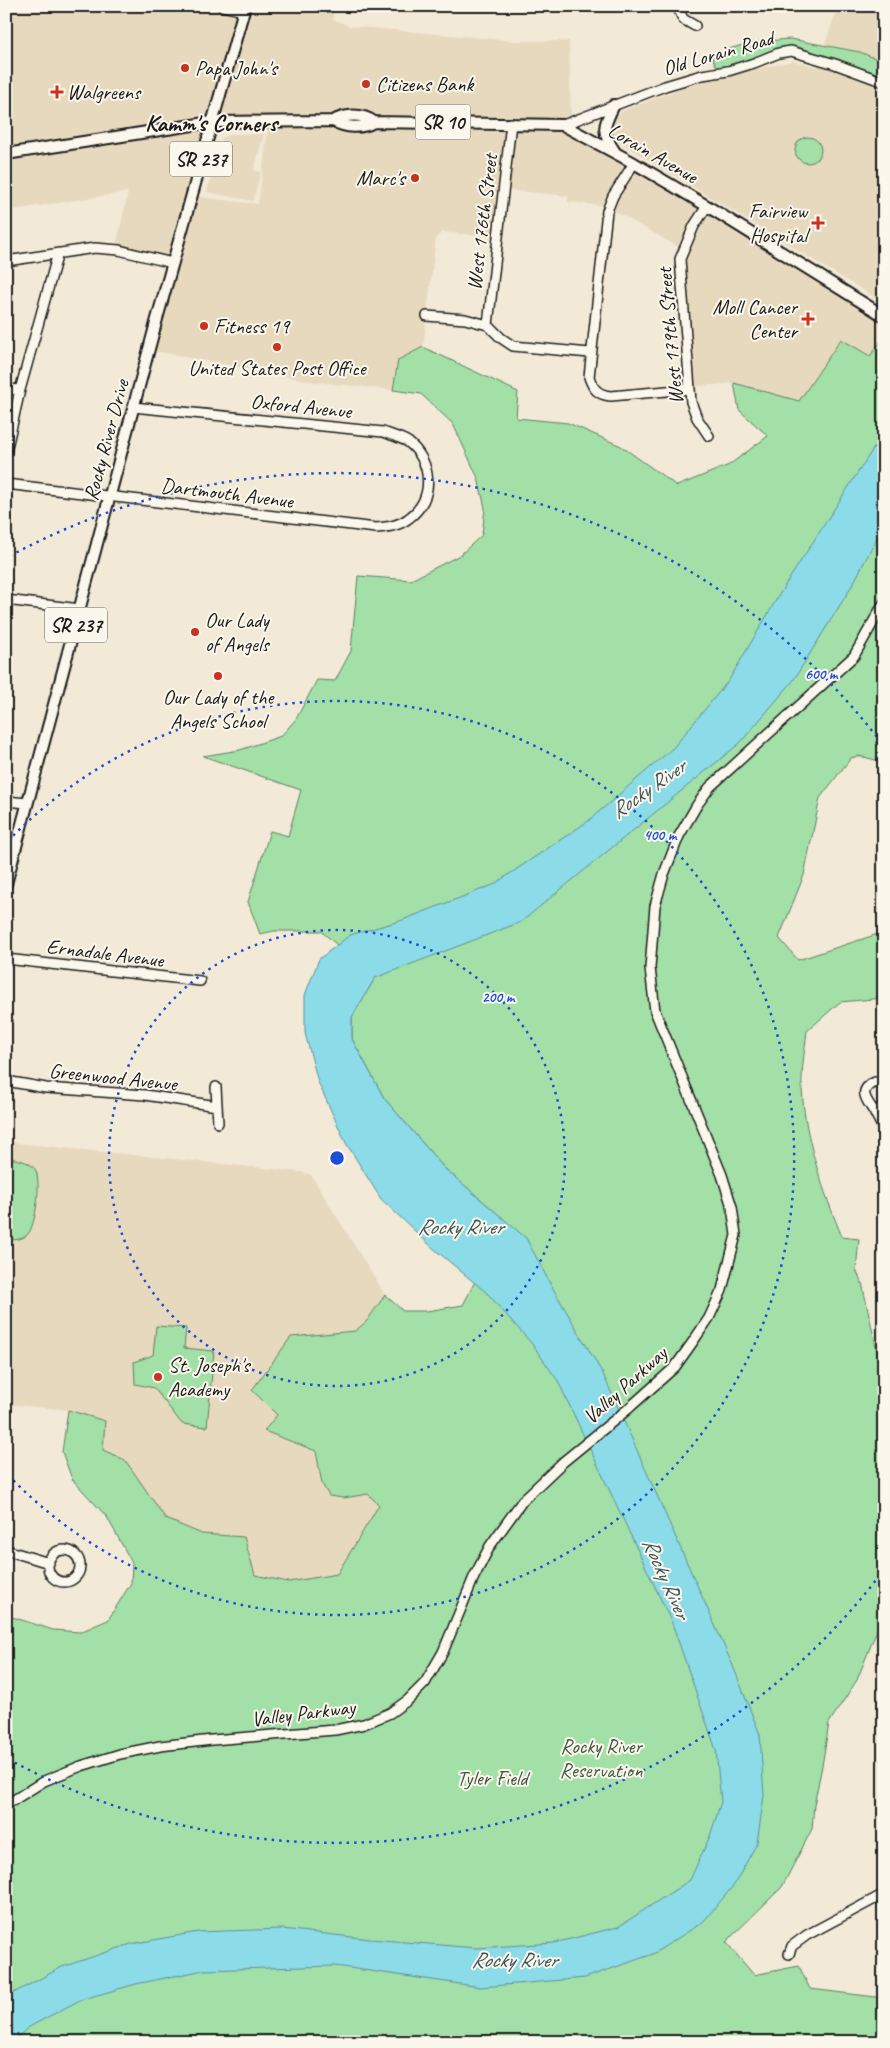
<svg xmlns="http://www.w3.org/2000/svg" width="890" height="2048" font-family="Caveat,sans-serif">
  <rect width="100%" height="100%" fill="#f2e9d7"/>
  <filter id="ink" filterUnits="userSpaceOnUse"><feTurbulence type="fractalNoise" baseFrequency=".02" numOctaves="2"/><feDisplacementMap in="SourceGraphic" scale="10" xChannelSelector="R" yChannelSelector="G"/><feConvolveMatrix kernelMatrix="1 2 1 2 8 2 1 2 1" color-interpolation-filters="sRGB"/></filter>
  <g filter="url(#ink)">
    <path fill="#e7d9be" d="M6 6H334L333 19 349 26 516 41H569L571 119 560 122 210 120 171 261 116 246 128 192 6 211Z
      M838 6H884V303L621 143 612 134 611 124 622 111 704 80 793 61 817 67Z
      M269 121 511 123 498 238 443 232 436 237 423 347 398 360 393 390 316 382 149 350 191 196 258 204Z
      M513 125 561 126 600 146 884 318V337L870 357 841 339 799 401 734 383 690 387 680 248 606 206 568 202V196L506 190Z
      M231 134H264L254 170 261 172 253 201 207 192 222 138Z
      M6 1142 302 1172 311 1175 385 1295 366 1322 331 1350 264 1431 316 1451 322 1484 344 1498 368 1494 379 1505 337 1574 288 1582 254 1575 244 1537 202 1534 166 1519 125 1460 103 1450 105 1421 68 1410 6 1404Z"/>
    <path fill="#a2e0a7" stroke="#5f7e62" d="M790 39 860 52 884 62V83L791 48 776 49 747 62 717 68 712 57C736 43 764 41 790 39Z
      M795 150a13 13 0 1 1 26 0a13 13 0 1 1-26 0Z
      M884 337V762L859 756 851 758 820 798 804 875 779 938 798 960 884 932V998L840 1002 807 1031C805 1050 801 1070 802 1089 805 1140 823 1190 842 1237L859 1239 856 1270 862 1283 877 1351 884 1427V1606L881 1620 857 1680 829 1723 822 1766 814 1805 812 1829 782 1887 726 1942 754 1975 799 1966 810 1989 884 1998V2042H6V1615L53 1630 80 1632 108 1620 131 1583 132 1563 107 1517 72 1479 62 1452 68 1410 105 1421 103 1450 125 1460 166 1519 202 1534 244 1537 255 1575 288 1582 337 1574 379 1505 368 1494 344 1498 329 1496 322 1484 316 1451 264 1431 277 1415 252 1390 291 1337 355 1331 366 1322 385 1295 403 1311H427L463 1305 506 1221 444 1168 384 1098 352 1039V1017L375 978 321 931H274L260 934 248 902 270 831 288 836 301 790 203 756 240 750 281 736 296 719 317 680 335 681 351 651 358 576 411 580 460 555 482 535 485 508 478 478 453 424 421 394 393 390 398 360 423 347 518 392 516 418 568 423 621 446 677 486 729 465 768 436 739 410 734 383 799 401 841 339 870 356Z
      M6 1158C16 1159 28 1160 35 1169 42 1179 36 1225 28 1234 23 1240 14 1240 6 1240Z
      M156 1326 186 1328 184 1348 214 1351 207 1427 182 1424 154 1388 135 1384 134 1362 153 1355Z"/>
    <path fill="#8cdbe9" stroke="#5f8f97" d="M884 432V524L853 584 793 681 740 743 521 922 375 978 352 1017V1039L384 1098 444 1168 526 1238 552 1287 603 1374 733 1666 760 1735 764 1796 757 1843 734 1885 703 1922 653 1954 585 1978 481 1987 335 1966 204 1970 136 1984 80 2000 29 2027 12 2042H6V1997L62 1967 131 1944 198 1932 282 1929 370 1939 476 1948 554 1943 618 1927 690 1880 710 1836 721 1802 716 1750 672 1623 558 1381 532 1344 488 1294 433 1248 381 1199 346 1143 318 1082 305 1033V995L319 959 350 935 400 921 493 885 587 822 673 748 729 680 782 590Z"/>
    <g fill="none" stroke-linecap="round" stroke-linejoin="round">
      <g stroke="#1c1c1c" stroke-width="12">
        <path id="minor" d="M222 6 244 11
          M677 6 683 19 695 26
          M776 6V7
          M563 125 665 86 702 75 728 71 754 63 779 53 791 51 835 64 884 82
          M634 163 613 196 607 211 589 377C593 389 598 395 611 396L689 389
          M707 206 694 226 680 259 691 402 697 418 709 436
          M6 261 95 248 119 250 173 263
          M427 316 465 319 488 325 501 338 513 346 590 353
          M488 325 511 123
          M6 389 20 390
          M6 452 20 390 58 253
          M6 484 376 528C388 527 399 526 409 518 435 499 433 462 408 442 402 438 391 435 383 432L133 407
          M6 600 80 609
          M6 801 27 803
          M6 959 200 981
          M6 1081 46 1088 145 1095 217 1106
          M884 1084 875 1082C855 1091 869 1102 876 1115 879 1120 881 1125 884 1130
          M216 1087 218 1123
          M875 1114 884 1104
          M6 1550 49 1563
          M48 1566a16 16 0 1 1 32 0a16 16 0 1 1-32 0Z
          M6 1805 44 1781 81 1766 120 1754 160 1746 212 1740 335 1730 364 1724 390 1713 408 1700 425 1683 443 1652 474 1577 490 1546 523 1500 563 1462 628 1409 675 1367 692 1343 709 1318 722 1290 736 1235 732 1207 722 1175 655 1011 650 968 655 906 664 874 679 836 697 805 710 787 854 656 884 603
          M789 1954 792 1946 807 1935 884 1894"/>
      </g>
      <g stroke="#1c1c1c" stroke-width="14">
        <path id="major" d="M614 105C603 127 601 131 615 152
          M333 121C346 114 362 113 374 122
          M6 154 212 122 333 121C346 128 362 129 374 122L563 125 634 163 707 206 884 316
          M6 884 157 319 245 6"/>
      </g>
      <use href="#minor" stroke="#fbf7ec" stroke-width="9"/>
      <use href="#major" stroke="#fbf7ec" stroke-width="10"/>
    </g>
  </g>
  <g fill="none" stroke="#1d4ed8" stroke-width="2.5" stroke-dasharray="2.5 5">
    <circle cx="337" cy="1158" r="228"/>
    <path d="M8 841A457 457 0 1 1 8 1475"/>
    <path d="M880 1575A685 685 0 0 1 10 1760M10 556A685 685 0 0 1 880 741"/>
  </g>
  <g fill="#c8321e" stroke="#fbf7ec" stroke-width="2">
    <circle cx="185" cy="68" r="5"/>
    <circle cx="366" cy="84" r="5"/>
    <path d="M54.5 84.5h5v5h5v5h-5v5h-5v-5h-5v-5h5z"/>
    <circle cx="415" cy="178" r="5"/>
    <path d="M815.5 215.5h5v5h5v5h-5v5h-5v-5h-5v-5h5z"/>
    <path d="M805.5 311.5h5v5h5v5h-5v5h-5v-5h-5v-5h5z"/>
    <circle cx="204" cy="326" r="5"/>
    <circle cx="277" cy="347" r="5"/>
    <circle cx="195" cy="632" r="5"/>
    <circle cx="218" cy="676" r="5"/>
    <circle cx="158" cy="1377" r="5"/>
  </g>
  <g text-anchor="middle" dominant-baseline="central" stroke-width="4" stroke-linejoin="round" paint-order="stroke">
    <g fill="#fbf7ec" stroke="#5f5e5a" stroke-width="1">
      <rect x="415.5" y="104.5" width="55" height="35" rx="4"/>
      <rect x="170" y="141.5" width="62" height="35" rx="4"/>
      <rect x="45" y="607.5" width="62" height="35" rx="4"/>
    </g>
    <g font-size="20" font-weight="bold" fill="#1c1c1c">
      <text x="443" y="122">SR 10</text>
      <text x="201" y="159">SR 237</text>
      <text x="76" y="625">SR 237</text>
    </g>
    <g font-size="21" fill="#1c1c1c" stroke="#fbf7ec">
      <text transform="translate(718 53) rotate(-16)">Old Lorain Road</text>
      <text transform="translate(653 153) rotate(30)">Lorain Avenue</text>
      <text transform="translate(482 222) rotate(-83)">West 176th Street</text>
      <text transform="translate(670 336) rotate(-95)">West 179th Street</text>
      <text transform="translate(301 406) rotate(6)">Oxford Avenue</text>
      <text transform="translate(106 440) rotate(-75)">Rocky River Drive</text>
      <text transform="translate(227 493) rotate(7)">Dartmouth Avenue</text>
      <text transform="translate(105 953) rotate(7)">Ernadale Avenue</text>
      <text transform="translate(113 1077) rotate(6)">Greenwood Avenue</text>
      <text transform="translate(625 1385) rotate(-42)">Valley Parkway</text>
      <text transform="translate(303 1713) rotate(-7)">Valley Parkway</text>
    </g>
    <g font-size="21" fill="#1c1c1c" stroke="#fbf7ec" text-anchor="start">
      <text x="195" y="68">Papa John's</text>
      <text x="376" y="84">Citizens Bank</text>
      <text x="67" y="92">Walgreens</text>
      <text x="405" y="178" text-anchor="end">Marc's</text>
      <text x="807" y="211" text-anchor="end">Fairview<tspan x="807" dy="24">Hospital</tspan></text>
      <text x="797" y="307" text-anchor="end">Moll Cancer<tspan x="797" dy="24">Center</tspan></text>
      <text x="214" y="326">Fitness 19</text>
      <text x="277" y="368" text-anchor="middle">United States Post Office</text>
      <text x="205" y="620">Our Lady<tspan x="205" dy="24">of Angels</tspan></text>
      <text x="218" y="697" text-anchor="middle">Our Lady of the<tspan x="218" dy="24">Angels School</tspan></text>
      <text x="168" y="1365">St. Joseph's<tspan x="168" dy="24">Academy</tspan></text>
    </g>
    <g font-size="21" fill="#445746" stroke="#fbf7ec">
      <text x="601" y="1746">Rocky River<tspan x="601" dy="24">Reservation</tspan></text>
      <text x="492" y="1778">Tyler Field</text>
    </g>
    <g font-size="22" font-style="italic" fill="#3e555a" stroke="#fbf7ec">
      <text transform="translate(648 789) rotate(-35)">Rocky River</text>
      <text x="460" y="1227">Rocky River</text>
      <text transform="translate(666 1578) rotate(66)">Rocky River</text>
      <text x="514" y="1960">Rocky River</text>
    </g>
    <g font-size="24" font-weight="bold" fill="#1c1c1c" stroke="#fbf7ec">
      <text x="211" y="123">Kamm's Corners</text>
    </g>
  </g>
  <circle cx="337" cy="1158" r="8" fill="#1d4ed8" stroke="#fbf7ec" stroke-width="2.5"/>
  <g font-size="15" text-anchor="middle" font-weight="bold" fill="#1d4ed8" stroke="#fbf7ec" stroke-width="4" stroke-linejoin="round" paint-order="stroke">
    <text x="821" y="679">600 m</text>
    <text x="660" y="840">400 m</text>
    <text x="498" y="1002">200 m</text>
  </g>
  <rect width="890" height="2048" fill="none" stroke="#fbf7ec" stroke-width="25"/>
  <rect x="12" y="12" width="865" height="2023" fill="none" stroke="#1c1c1c" stroke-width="2" filter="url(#ink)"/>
</svg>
